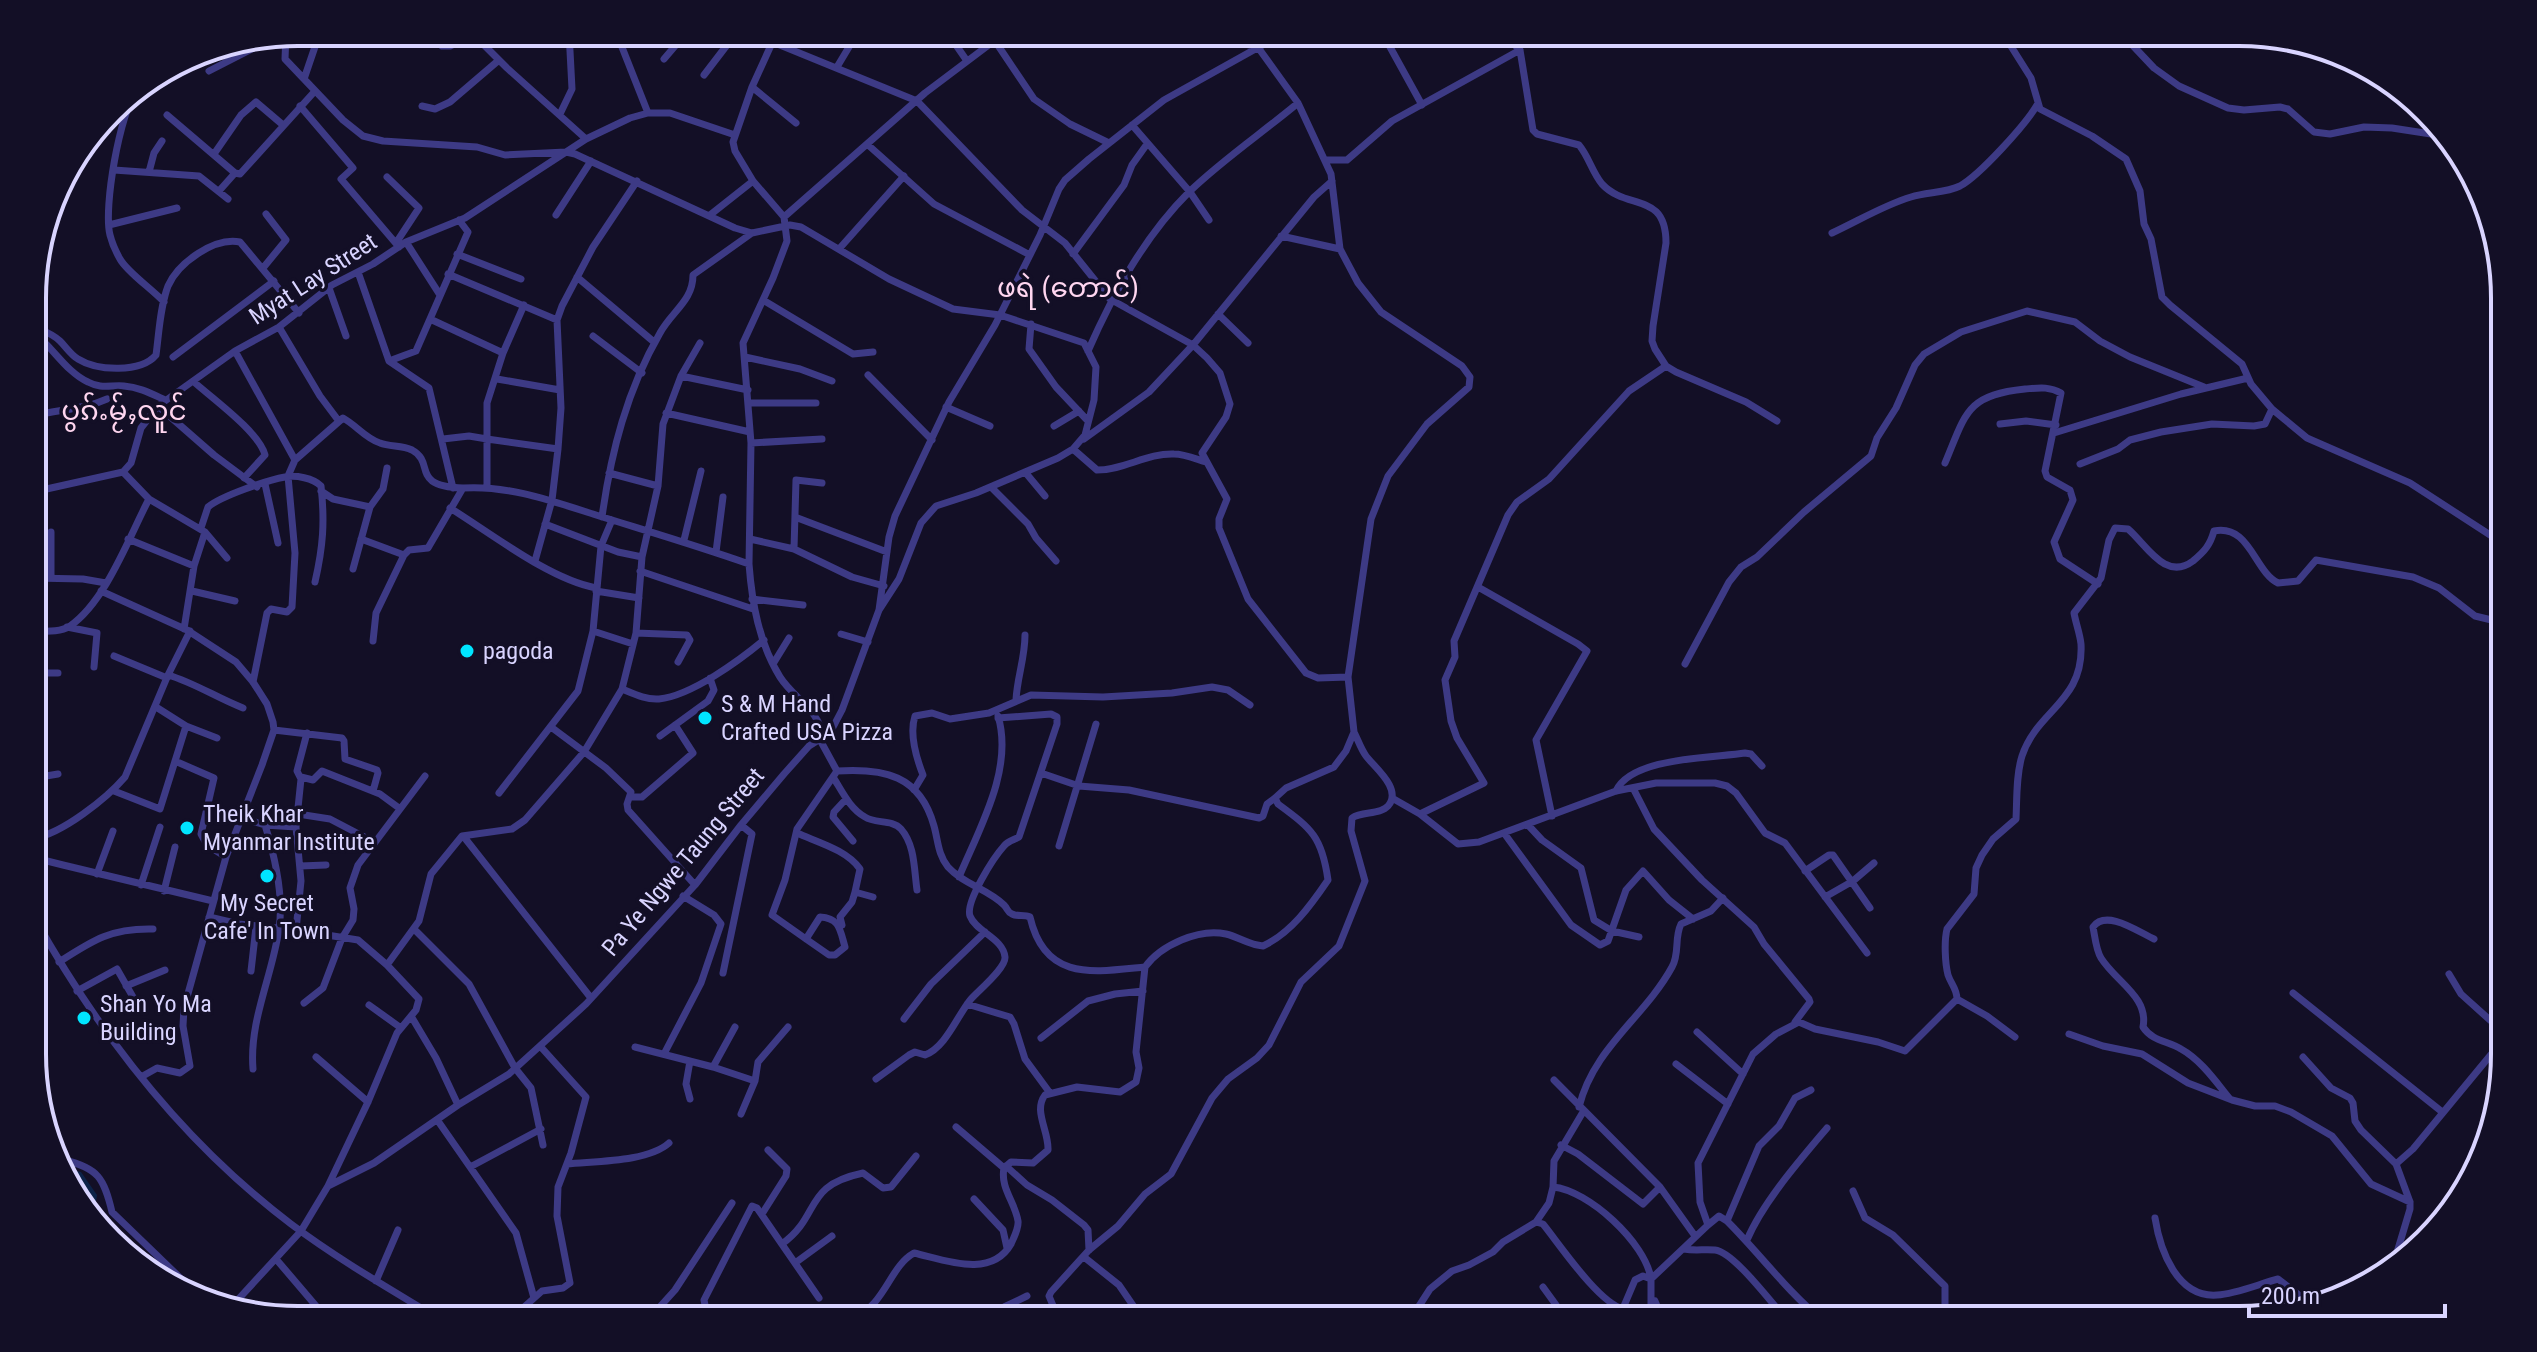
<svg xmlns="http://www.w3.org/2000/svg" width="2537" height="1352" font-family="'Roboto Condensed','Noto Sans Myanmar',sans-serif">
  <rect width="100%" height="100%" fill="#130f26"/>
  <path fill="#0c2248" d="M68 1169 81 1172 97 1195 93 1221 87 1216Z"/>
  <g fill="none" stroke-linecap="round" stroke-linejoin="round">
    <path stroke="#3d3a85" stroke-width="7" d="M385 32H391
      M426 32 442 46H450L474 34
      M471 32 507 68 586 139
      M616 32 648 113
      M748 32 917 101 1022 210 1065 243 1110 299 1193 345 1207 358 1220 373 1230 404 1226 417 1202 453 1227 499 1219 519V528L1248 599 1306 673 1318 678 1348 677
      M947 32 967 61
      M989 32 1034 99 1070 124 1109 143
      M1016 32 1057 36 1102 32
      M1164 32 1257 46
      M1501 32 1520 50 1533 130 1537 134 1579 145C1589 157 1592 172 1602 184 1627 211 1666 191 1666 243L1653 326 1652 341 1655 349 1666 366 1676 372 1746 402 1777 421
      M2002 32 2031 78 2040 109 2092 136 2126 159 2140 191 2144 224 2151 239 2162 297 2170 305 2242 364 2251 384 2272 409 2307 438 2410 483 2504 544
      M2120 32 2154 68 2179 86 2228 108 2244 110 2280 107 2288 109 2314 132 2330 134 2364 127 2392 128 2444 136
      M286 34 285 59 343 120 363 136 383 141 477 147 505 155 566 152 575 154 735 228 752 233 790 225 801 227 889 279 953 309 1000 315 1084 343 1096 367 1094 400 1085 435 1073 449 1058 458 976 493 936 506 921 523 899 579 879 610
      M1390 47 1422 105
      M664 59 687 32
      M837 67 858 32
      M209 71 277 36
      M704 75 737 32
      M304 79 320 32
      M752 87 796 123
      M137 89C120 112 103 208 110 235 112 243 116 252 120 259 127 272 152 289 164 302
      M300 106 353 168 341 179 399 247
      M422 106 435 109 450 102 499 60
      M560 114 572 89 569 32
      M167 115 235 173 240 174 315 91
      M1132 125 1190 192 1209 220
      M867 144 934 204 1030 255
      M214 154 241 115 256 102 283 125
      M1325 160H1347L1392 121 1520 50
      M114 170 199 176 228 199
      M149 172 154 153 162 141
      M387 177 419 208 396 243
      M219 191 235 173
      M556 215 591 161
      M710 215 753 181
      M784 217 925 93 994 41
      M109 225 177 208
      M1832 233C1858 221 1884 205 1911 197 1927 192 1946 193 1960 186 1980 175 2026 124 2037 105
      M1281 236 1340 249
      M406 242 440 295
      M839 249 904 176
      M457 254 521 279
      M1073 254 1124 185 1132 165 1147 144
      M263 268 286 240 266 214
      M358 272 389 361 429 388 453 488
      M448 274 557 320
      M577 277 654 342
      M329 288 346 336
      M763 300 853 354 873 352
      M524 305 503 353 487 403V439L558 449
      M1218 314 1248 343
      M430 319 503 353
      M1031 324 1029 349 1056 387 1088 421
      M33 326C42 330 53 334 60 341 66 347 71 355 78 359 97 371 141 373 156 355 159 333 160 307 168 286 178 263 214 237 240 242L299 313
      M279 327 320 396 338 420
      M33 332C52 346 66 372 88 382 101 389 110 385 124 386 139 387 152 394 165 400
      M593 336 642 373
      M235 351 295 460
      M1088 351C1113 294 1144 237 1189 192 1222 160 1262 133 1298 103
      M173 357 274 281
      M745 357 800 369 832 381
      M389 361 416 351 468 232 459 220
      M868 375 932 440
      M681 376 748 390
      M497 379 560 390
      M194 382C213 399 259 432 265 455L244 478
      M749 403H816
      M158 406 214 455 257 487
      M946 407 990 426
      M666 413 750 432
      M33 416C58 409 83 410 107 399
      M2000 424 2026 421 2056 425
      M1054 426 1079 411
      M2054 433 2181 394 2248 378
      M443 439 469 436 487 439V486
      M1084 439 1149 392 1193 345 1314 197 1332 181
      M751 443 822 439
      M1073 449 1097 470C1124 470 1147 453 1174 454 1184 454 1196 459 1206 462
      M1945 463C1966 413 1966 395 2025 389 2038 388 2049 386 2061 393L2045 471 2047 477 2070 490 2073 500 2054 542 2060 559 2098 584
      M2080 464 2118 449 2130 440 2161 432 2212 424 2254 426 2265 424 2272 409
      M123 472 149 499 205 532 227 558
      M1025 472 1045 496
      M609 473 658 486
      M265 484 278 543
      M991 487 1028 524 1036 538 1056 561
      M321 491 333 499 370 507
      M33 492 123 472 131 463 141 428 158 406 235 351 279 327 332 285 373 264 406 242 465 218 586 139 630 118 648 113H670L735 135
      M450 508C492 534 549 579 596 588
      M602 517C611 452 627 390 660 333 672 311 693 301 693 275L752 233
      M795 517 887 552
      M545 524 618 552 642 557
      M201 528 208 507C221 496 268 480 285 477 296 475 313 478 321 486 325 522 323 547 315 582
      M128 539 194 566
      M361 539 404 555
      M750 539 794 549 852 577 884 586
      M684 540 701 471
      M794 549 796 480 822 483
      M716 552 723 497
      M535 561 552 500 558 449 561 408 557 320 562 306 593 247 637 181
      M749 564 751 443 743 343 773 278 787 241 784 217 753 181 735 151 733 142 752 87 777 32
      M353 569 370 507 383 489 387 468
      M640 571 753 609
      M33 578 83 579 106 583
      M51 578V532
      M1478 587 1578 644 1587 651 1536 740 1552 816
      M101 591 187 630 236 662 253 682 267 704 273 722 274 730 262 765 226 857 184 1008 183 1026 190 1066 180 1073 157 1068 141 1077
      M192 591 235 601
      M596 591 639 598
      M752 599 803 605
      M67 627 97 633 94 667
      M184 629 194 566 205 532
      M33 631C45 631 59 633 70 626 106 601 129 537 149 499
      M593 631 633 644
      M636 633 687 635 690 640 678 662
      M841 634 868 642
      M114 656 167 678
      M773 664 789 638
      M1685 664 1729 582 1741 567 1757 557 1804 512 1871 456 1877 438 1896 408 1915 365 1924 354 1961 332 2027 311 2075 322 2100 341 2130 357 2204 387
      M33 673H58
      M168 675C195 683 217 698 243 708
      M253 682 267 613 271 609 287 612 292 607 295 553 288 476 295 460 343 418C356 425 366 439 380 443 390 447 402 445 412 450 436 463 409 486 463 488
      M622 689C634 694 646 700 659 699 691 696 740 660 764 640
      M1016 700C1017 678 1025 658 1025 635
      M156 707 186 726 217 738
      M551 727 606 768 631 792 627 804 628 810 695 885
      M274 730 342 738 344 741 345 759 377 770 378 773 373 791
      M660 736 708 701 714 690 710 678
      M823 737 831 731 842 710 879 610 889 537 895 516 949 402 995 325 1040 235 1059 189 1065 180 1089 159 1164 100 1286 32
      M819 738 837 771
      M175 761 214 778 201 834 207 845 226 857
      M837 771C884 768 920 775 934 826 938 840 938 855 948 867 963 884 988 889 1004 905 1008 909 1007 912 1012 914 1018 917 1024 914 1030 917 1045 982 1094 972 1145 967
      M1041 773 1079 786 1129 790 1259 818 1263 816 1267 804 1275 798
      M301 777 313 780 322 771 380 794 399 808
      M833 777C842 791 850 809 865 817 875 824 892 819 901 829 915 845 914 869 917 890
      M34 778 58 774
      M1633 788 1654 829 1702 880 1754 927 1764 944 1809 999 1810 1002 1795 1022
      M914 790 923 775C916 757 909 734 915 716L932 713 950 719 989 713 1031 695 1103 697 1172 693 1212 687 1228 690 1250 705
      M114 791 160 809 186 726
      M1616 791C1631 757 1713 758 1745 753L1751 754 1762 766
      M499 793 578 691 593 631 601 546 612 520
      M631 797H642L693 753 675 725
      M1392 798 1420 814 1458 844 1479 842 1616 791 1656 783H1715L1727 786 1736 793 1765 833 1785 843 1867 953
      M846 799 834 812 833 817 853 841
      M298 814 330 819 374 842
      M1420 814 1484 783 1457 738 1451 721 1445 680 1455 657 1454 641 1508 515 1517 502 1549 479 1629 391 1666 366
      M242 818 265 825C275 857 284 896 279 929 272 977 249 1021 253 1069
      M265 825 296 827
      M1528 825 1542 840 1581 868 1594 920 1612 931 1639 937
      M797 833C817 842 847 850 860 869L855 892 873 897
      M1504 833 1571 925 1600 945 1608 941 1626 890 1643 871 1669 900 1693 919
      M464 837 591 998
      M34 838C62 834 107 798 125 777L168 675 190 631
      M1059 846 1096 724
      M34 862 43 860 63 865 213 901
      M300 866 326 865
      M1805 871 1829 855H1833L1870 908
      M97 874 113 831
      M959 877C979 829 1014 769 998 716
      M141 885 160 827
      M164 891 175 847
      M1825 897 1853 881 1874 863
      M34 917C99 1034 184 1143 291 1224 339 1260 390 1289 441 1320
      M209 917 239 924 296 930 358 940 387 965 419 999 416 1010 397 1033 368 1102 328 1186
      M842 925 840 917 852 902 855 892
      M414 929 469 984 515 1068 531 1088 543 1145
      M296 930 301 881 296 827 301 779 297 771 307 733
      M806 939 829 955H835L845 947C840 930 840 918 820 917L806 939 772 915 785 880 797 829 837 771
      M2154 939C2137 931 2106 909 2093 927 2095 937 2096 950 2101 958 2116 982 2149 997 2143 1027 2152 1041 2168 1041 2181 1049 2201 1060 2216 1082 2230 1099
      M59 962C93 940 111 928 153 929
      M387 965 419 921 431 874 462 836 512 829 525 820 584 752 622 689 636 633 642 557 658 486 663 424 681 376 700 343
      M251 971 256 927
      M723 973 752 834 741 825
      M126 986 165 970
      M77 991 117 969 141 1011
      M2293 993 2441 1111
      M1957 999 1987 1016 2015 1037
      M304 1003 323 988 342 938 353 920 354 909 350 888 358 865 425 776
      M967 1004 1010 1017 1014 1024 1025 1059 1050 1093
      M369 1005 401 1028
      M411 1016 436 1058 458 1105
      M904 1019 931 984 985 932
      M1697 1032 1743 1074
      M2069 1034 2103 1046 2142 1054 2188 1083 2232 1100 2255 1106H2275L2291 1112 2332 1136 2371 1184 2410 1202
      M1041 1038 1088 1001 1115 994 1143 991
      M635 1047 713 1067 755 1081
      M664 1054 701 983 721 924 714 915 683 896
      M316 1057 368 1102
      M2303 1057 2331 1088 2350 1098 2353 1103 2355 1121 2361 1130 2396 1164
      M690 1061 686 1084 690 1099
      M1676 1064 1728 1104
      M713 1067 735 1027
      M876 1079 909 1055 915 1052 925 1055C946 1047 957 1016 971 999 979 990 1006 968 1005 957 1003 938 976 932 970 916 965 902 994 857 1004 846 1008 841 1014 840 1019 837L1057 724V717L1051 714 998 718
      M1554 1080 1660 1187 1695 1236
      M1579 1107C1594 1047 1644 1018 1672 967 1680 953 1674 938 1681 924L1711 911 1723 898
      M741 1114 755 1081 758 1062 788 1027
      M438 1121 516 1233 534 1298
      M956 1127 1004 1168
      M1561 1145 1578 1154 1643 1204 1660 1187
      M64 1160C98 1168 104 1178 112 1212L200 1297
      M567 1164C595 1161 648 1162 669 1143
      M472 1166 541 1129
      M1006 1166 1027 1185 1052 1200 1084 1225 1088 1230 1089 1250
      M1553 1187C1588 1190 1646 1243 1651 1279L1708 1225 1700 1202 1698 1163 1753 1054 1776 1034 1799 1022 1815 1029 1878 1042 1905 1051 1957 999C1957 989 1951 984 1948 975 1945 963 1944 941 1947 929L1974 894 1976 868 1982 855 1993 839 2016 819C2017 799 2016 775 2022 756 2037 710 2084 702 2081 644 2080 634 2076 624 2074 613L2101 578 2109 540 2115 528 2128 529C2146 544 2165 582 2193 561 2205 551 2210 545 2214 531 2250 524 2254 571 2278 583L2298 581 2316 560 2413 577 2439 588 2475 616 2504 623
      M1853 1191 1865 1218 1893 1235 1945 1286V1313L1941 1320
      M974 1199 1003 1230 1007 1248
      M762 1214 786 1176 787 1169 768 1150
      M2155 1218C2160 1250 2177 1298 2217 1295 2236 1294 2259 1284 2278 1279L2308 1302
      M1727 1221 1759 1146 1779 1126 1795 1098 1811 1090
      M1536 1222 1543 1224C1560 1245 1598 1302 1623 1309
      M1708 1225 1719 1216 1727 1221C1760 1254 1786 1290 1822 1320
      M1747 1240C1763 1202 1800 1160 1827 1128
      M782 1244C822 1215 802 1186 863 1173L883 1188 891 1187 916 1156
      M1684 1249C1695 1251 1704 1249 1715 1250 1734 1252 1772 1304 1787 1320
      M1084 1257 1119 1285 1143 1320
      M276 1259 328 1320
      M795 1263 832 1236
      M2392 1269 2410 1209V1202L2396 1164 2413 1149 2503 1040 2501 1030 2461 994 2449 974
      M376 1281 398 1230
      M1543 1287 1567 1320
      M1655 1301 1663 1320
      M233 1305 301 1231 328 1186 374 1163 458 1105 509 1074 586 1004 695 885 741 825 784 774 809 746 823 737C819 709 794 699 780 677 759 643 752 603 749 564 698 546 647 531 596 515 552 501 508 485 463 488L428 548 409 550 404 555 376 613 373 641
      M501 1320 523 1308 542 1291 563 1288 570 1283 557 1216 558 1187 571 1153 586 1097 540 1046
      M648 1320 675 1290 732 1203
      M708 1320 704 1300 752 1206 757 1208 819 1298
      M852 1320C887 1303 889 1267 914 1253 945 1260 991 1279 1011 1244 1014 1237 1019 1228 1018 1221 1015 1202 1000 1188 1004 1168L1011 1162 1033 1163 1048 1150C1049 1131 1033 1111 1045 1095L1077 1087 1120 1092 1136 1082 1139 1068 1136 1052 1145 967C1161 945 1199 928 1226 934 1239 937 1249 945 1263 946 1291 933 1311 905 1328 880 1322 837 1312 829 1278 804L1275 798 1286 788 1334 767 1346 751 1354 732 1348 677 1371 519 1388 476 1427 424 1469 387 1470 377 1462 366 1381 312 1358 283 1340 249 1331 174 1298 103 1257 46 1253 32
      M962 1320 1004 1307 1027 1296
      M1052 1320 1054 1308 1049 1296 1051 1292 1089 1250 1118 1226 1145 1194 1171 1174 1212 1098 1228 1079 1257 1058 1269 1045 1301 982 1339 946 1365 881 1351 831 1352 818C1362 811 1380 815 1388 806 1403 789 1374 767 1366 756 1361 749 1358 740 1354 732
      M1410 1320 1430 1289 1452 1271 1469 1265 1493 1252 1503 1242 1536 1222 1549 1203 1553 1187 1554 1161 1583 1112
      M1618 1320 1635 1280 1643 1276 1651 1279V1320"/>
  </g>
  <g fill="#00e5ff" stroke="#130f26" stroke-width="3">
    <circle cx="467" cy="651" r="8"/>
    <circle cx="705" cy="718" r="8"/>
    <circle cx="187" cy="828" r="8"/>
    <circle cx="267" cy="876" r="8"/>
    <circle cx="84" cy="1018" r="8"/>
  </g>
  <g text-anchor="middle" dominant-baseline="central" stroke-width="7" stroke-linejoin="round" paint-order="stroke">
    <g font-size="24" fill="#d9d4ff" stroke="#130f26">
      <text transform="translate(313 279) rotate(-33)">Myat Lay Street</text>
      <text transform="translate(683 862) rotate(-50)">Pa Ye Ngwe Taung Street</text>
    </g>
    <g font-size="24" fill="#d9d4ff" stroke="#130f26" text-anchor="start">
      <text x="483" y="651">pagoda</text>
      <text x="721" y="704">S &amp; M Hand<tspan x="721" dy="28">Crafted USA Pizza</tspan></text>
      <text x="203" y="814">Theik Khar<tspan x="203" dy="28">Myanmar Institute</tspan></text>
      <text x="267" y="903" text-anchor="middle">My Secret<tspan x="267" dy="28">Cafe' In Town</tspan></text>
      <text x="100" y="1004">Shan Yo Ma<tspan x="100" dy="28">Building</tspan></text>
    </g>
    <g font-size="28" fill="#ffd6f0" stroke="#130f26">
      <text x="1068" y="287">ဖရဲ (တောင်)</text>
      <text x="124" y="410">ပွၵ်ႉမႂ်ႇလူင်</text>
    </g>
  </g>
  <path d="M0 0H2537V1352H0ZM298 46H2239A252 252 0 0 1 2491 298V1054A252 252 0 0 1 2239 1306H298A252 252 0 0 1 46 1054V298A252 252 0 0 1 298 46Z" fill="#130f26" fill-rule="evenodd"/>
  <path fill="none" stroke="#d9d4ff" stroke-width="4" d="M298 46H2239A252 252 0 0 1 2491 298V1054A252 252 0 0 1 2239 1306H298A252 252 0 0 1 46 1054V298A252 252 0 0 1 298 46Z"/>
  <path d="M2249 1304v12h196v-12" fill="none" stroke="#d9d4ff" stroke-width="4"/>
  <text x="2261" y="1304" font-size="24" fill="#d9d4ff" stroke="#130f26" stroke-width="6" paint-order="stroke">200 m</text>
</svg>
